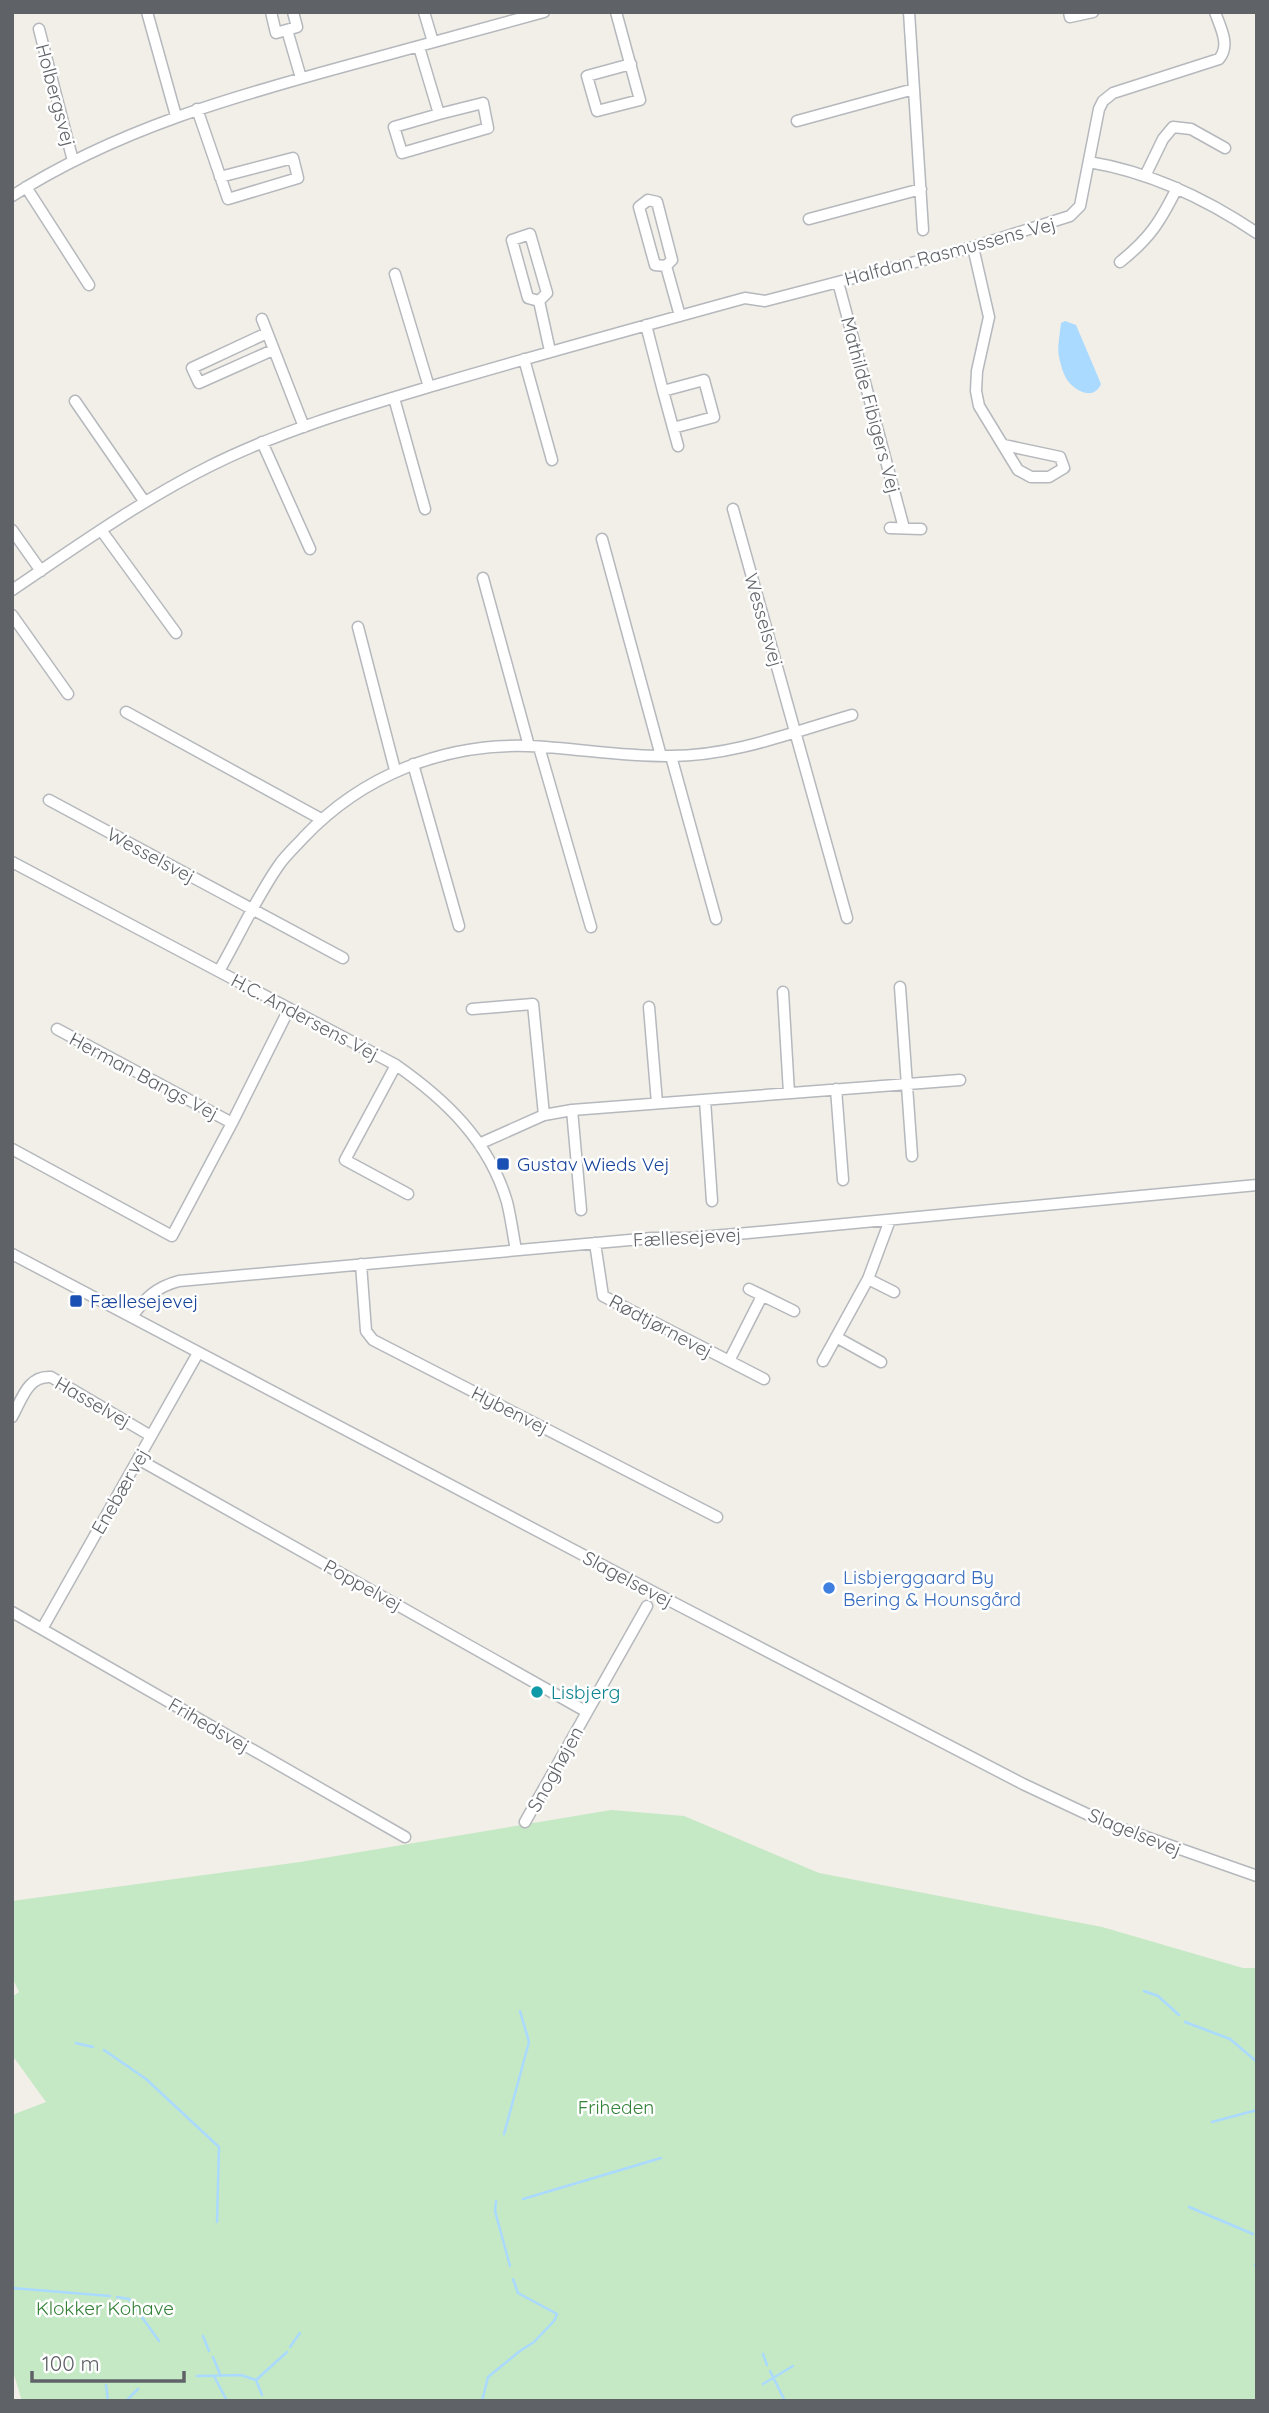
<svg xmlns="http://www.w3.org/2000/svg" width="1269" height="2413" font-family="Quicksand,sans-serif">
  <rect width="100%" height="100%" fill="#f1efe8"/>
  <path fill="#c5e8c5" d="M611 1810 684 1816 819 1873 1102 1927 1243 1968H1257V2401H22L12 2368V2115L46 2102 12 2055V1997L19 1992 12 1977V1901L300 1862Z"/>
  <path fill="#aadaff" d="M1065 321 1076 325 1101 384C1093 403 1070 389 1064 374 1062 369 1060 362 1059 357 1057 347 1060 334 1061 323Z"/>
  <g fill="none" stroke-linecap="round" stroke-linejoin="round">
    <path stroke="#aadaff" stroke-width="2.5" d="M1144 1991 1158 1996 1179 2015
      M1185 2022 1230 2039 1257 2062
      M76 2043 93 2047
      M104 2050 146 2079 219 2147 217 2222
      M1212 2122 1257 2110
      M504 2134 529 2042 520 2011
      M523 2199 661 2158
      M496 2201 495 2211 510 2266
      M1189 2207 1253 2234
      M1255 2265 1257 2266
      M12 2288 110 2296
      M117 2297 129 2299 159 2341
      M203 2336 209 2351
      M290 2347 300 2333
      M763 2354 767 2365
      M213 2357 220 2374
      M770 2371 785 2401
      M197 2376 241 2375 256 2380 262 2395
      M214 2376 227 2401
      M256 2380 287 2352
      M763 2384 793 2366
      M106 2385 108 2401
      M126 2401 138 2389
      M482 2401 488 2377 520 2351 534 2342 554 2321 557 2314 518 2293 513 2279"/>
    <g stroke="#b5b8bc" stroke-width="13">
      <path id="minor" d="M147 12 176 116
        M271 12 276 33 297 27 293 12
        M424 12 433 42
        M616 12 640 100 597 111 587 76 631 64
        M909 12 923 230
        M1069 12 1070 17 1093 12
        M39 29 73 161
        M287 30 301 78
        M419 47 439 114 394 127 402 153 488 128 483 103 439 114
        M197 109 228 199 298 178 293 158 220 177
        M797 121 914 89
        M1089 162C1150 172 1205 198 1257 233
        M1145 176 1163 139 1173 127 1191 129 1225 148
        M26 187 89 285
        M12 196C117 129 235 96 353 64 417 47 480 29 544 12
        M809 219 921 189
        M973 247 989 317 977 371 976 391 979 406 1018 470 1031 477H1049L1064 468 1060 457 1004 445
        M1120 262C1150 238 1160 222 1177 188
        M666 266 655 265 639 207 648 200 657 202 672 260 666 266 680 316
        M395 274 429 387
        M838 282 904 528
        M539 301 528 298 512 240 530 234 547 293 539 301 550 351
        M262 319 304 427
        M646 325 663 391 704 380 714 417 673 428
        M267 333 192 368 199 383 273 350
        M524 359 552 460
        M663 391 678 446
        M394 398 425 509
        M75 401 144 501
        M262 442 310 549
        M733 509 847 918
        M890 528 921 529
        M12 530 41 571
        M101 530 176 633
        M602 539 661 756
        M483 578 529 746
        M12 590C77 546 140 501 210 466 282 430 362 407 439 384 541 354 643 326 745 298L765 301 973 247 1070 216 1080 206 1099 109 1103 101 1113 93 1219 59C1231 45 1220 27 1215 12
        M12 615 68 694
        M358 627 395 770
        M126 712 321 819
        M539 747 591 927
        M671 756 716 919
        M413 764 459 926
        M49 800 343 958
        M12 862 396 1065C446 1100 489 1141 507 1202 511 1218 513 1235 516 1250
        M219 971C239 936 256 898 279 865 286 855 296 846 304 837 362 776 443 743 528 746 576 748 624 757 671 756 733 756 793 732 852 715
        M900 987 912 1156
        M783 992 789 1093
        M649 1007 657 1103
        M472 1009 533 1004 544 1115
        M57 1029 232 1123
        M396 1065 345 1160 408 1194
        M836 1089 843 1180
        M705 1100 712 1201
        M572 1110 581 1210
        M479 1144 544 1115 572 1110 960 1080
        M12 1149 172 1236 232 1123 289 1009
        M595 1243 603 1296 764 1379
        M12 1254 678 1605 1023 1784 1106 1823 1257 1876
        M361 1264 366 1331 373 1340 717 1517
        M868 1279 894 1292
        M749 1289 794 1311
        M132 1317C145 1298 156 1287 179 1281L652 1238H688L748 1233 1257 1185
        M836 1337 881 1362
        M729 1361 762 1296
        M823 1361 868 1279 890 1220
        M12 1417C22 1399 28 1375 51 1377L151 1436
        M138 1459 587 1712
        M12 1612 405 1837
        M42 1629 198 1353
        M525 1822 647 1606"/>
    </g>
    <use href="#minor" stroke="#fff" stroke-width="10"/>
  </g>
  <g fill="#1a4fb4" stroke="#fff" stroke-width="2.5">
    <rect x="496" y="1157" width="14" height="14" rx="3.5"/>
    <rect x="69" y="1294" width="14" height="14" rx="3.5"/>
  </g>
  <circle fill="#3f7fe0" stroke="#fff" stroke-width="2.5" cx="829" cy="1588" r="7"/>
  <circle fill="#0f9aa8" stroke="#fff" stroke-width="2.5" cx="537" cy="1692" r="7"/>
  <g text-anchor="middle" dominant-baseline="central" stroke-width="5" stroke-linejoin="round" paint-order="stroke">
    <g font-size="19" fill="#5f6368" stroke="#fff">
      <text transform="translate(56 95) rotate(75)">Holbergsvej</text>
      <text transform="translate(950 251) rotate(-15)">Halfdan Rasmussens Vej</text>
      <text transform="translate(871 405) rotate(75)">Mathilde Fibigers Vej</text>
      <text transform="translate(764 620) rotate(74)">Wesselsvej</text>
      <text transform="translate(151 855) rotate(28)">Wesselsvej</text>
      <text transform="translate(305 1017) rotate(28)">H.C. Andersens Vej</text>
      <text transform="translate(144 1076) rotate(28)">Herman Bangs Vej</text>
      <text transform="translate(687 1237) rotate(-3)">Fællesejevej</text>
      <text transform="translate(661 1326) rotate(28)">Rødtjørnevej</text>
      <text transform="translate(93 1402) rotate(30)">Hasselvej</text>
      <text transform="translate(510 1410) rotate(27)">Hybenvej</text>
      <text transform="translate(120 1491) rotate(-60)">Enebærvej</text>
      <text transform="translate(628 1579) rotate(28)">Slagelsevej</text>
      <text transform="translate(363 1585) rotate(29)">Poppelvej</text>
      <text transform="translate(209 1725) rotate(30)">Frihedsvej</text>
      <text transform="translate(555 1769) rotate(-61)">Snoghøjen</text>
      <text transform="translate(1135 1832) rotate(22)">Slagelsevej</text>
    </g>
    <g font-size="19" fill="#164399" stroke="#fff" text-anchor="start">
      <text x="517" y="1164">Gustav Wieds Vej</text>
      <text x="90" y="1301">Fællesejevej</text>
    </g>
    <g font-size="19" fill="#366cbe" stroke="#fff" text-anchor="start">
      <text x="843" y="1577">Lisbjerggaard By<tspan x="843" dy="22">Bering &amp; Hounsgård</tspan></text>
    </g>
    <g font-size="19" fill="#0d838f" stroke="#fff" text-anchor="start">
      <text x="551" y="1692">Lisbjerg</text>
    </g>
    <g font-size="19" fill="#348238" stroke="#fff">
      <text x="616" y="2107">Friheden</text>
      <text x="105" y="2308">Klokker Kohave</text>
    </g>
  </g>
  <rect width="1269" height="2413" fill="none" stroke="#5f6368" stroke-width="28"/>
  <path d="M32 2371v10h152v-10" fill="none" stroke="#5f6368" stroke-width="3.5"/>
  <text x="42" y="2371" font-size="21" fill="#5f6368" stroke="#ffffff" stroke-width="5" paint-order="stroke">100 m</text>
</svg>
